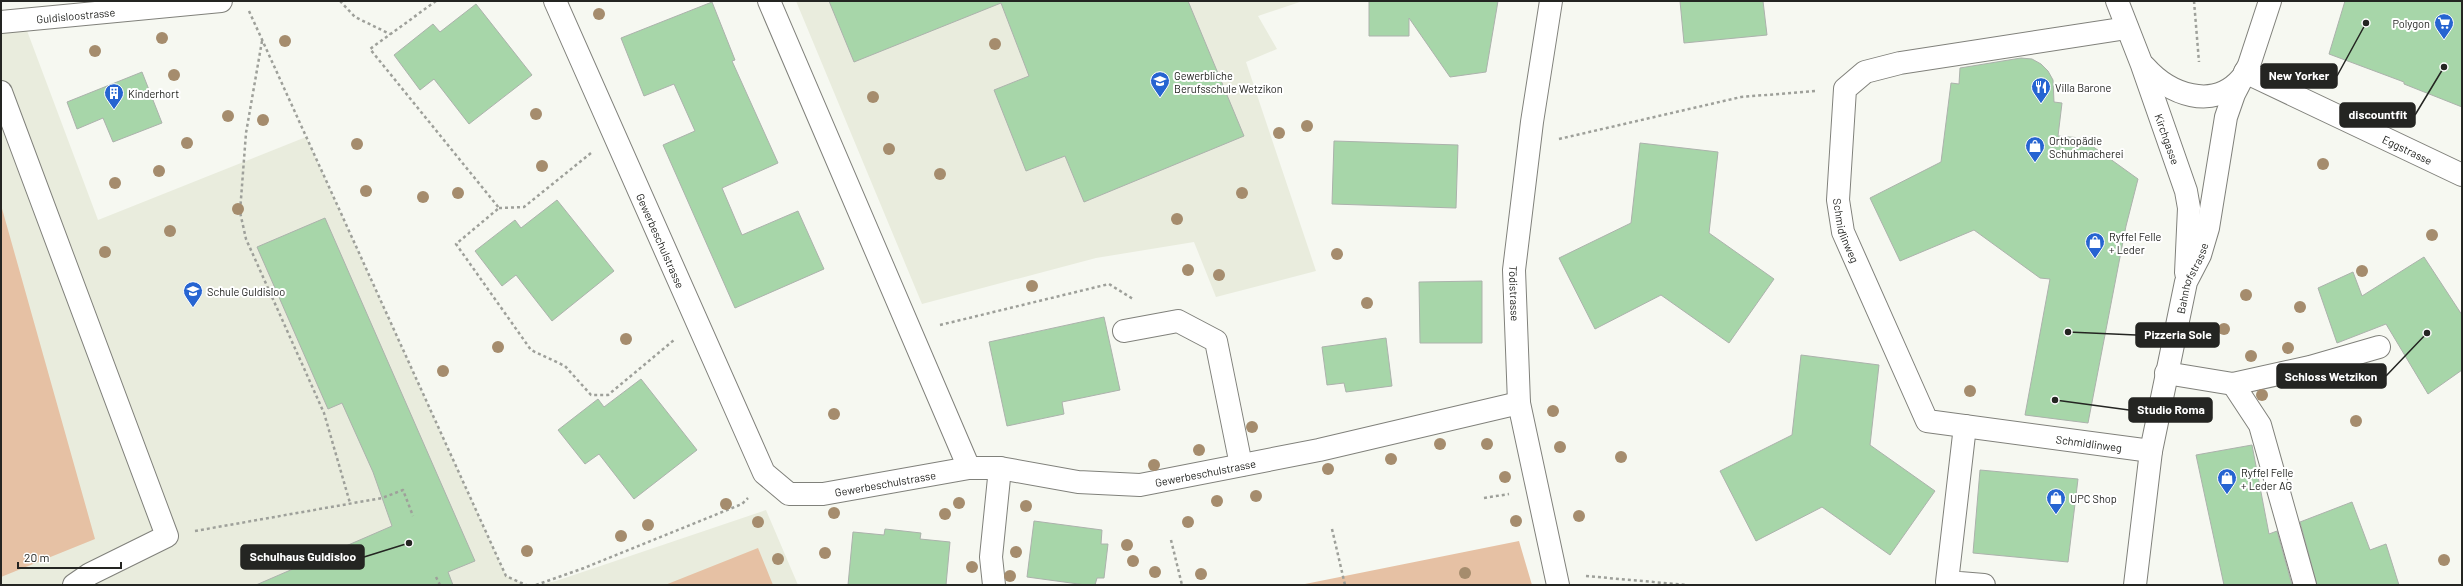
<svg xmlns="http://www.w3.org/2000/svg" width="2463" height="586" font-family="Barlow,sans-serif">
  <rect width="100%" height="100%" fill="#f6f8f1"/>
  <path fill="#e9ecdd" d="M796 1H1303L1258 16 1277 49 1246 62 1316 271 1216 297 1194 242 1096 258 922 304Z
    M23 20 98 220 306 137 506 576 526 585H95L90 574 74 585H1V22Z
    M766 510 798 585H538L556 581Z"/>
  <path fill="#e6c1a4" d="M1 205 95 539 1 577Z
    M1519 541 1532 585H1300Z
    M758 548 773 585H665Z"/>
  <path fill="#a7d6a9" stroke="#acb2ac" d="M829 1H1188L1244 136 1084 202 1065 156 1026 171 994 90 1029 76 1001 3 854 62Z
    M1369 1H1498L1486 72 1450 77 1409 18V36H1369Z
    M1680 1H1763L1767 35 1684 43Z
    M2345 1H2462V107L2404 84V82L2329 54Z
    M712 2 735 60 732 61 778 163 722 188 742 235 798 211 824 269 735 308 663 145 695 131 674 84 644 96 621 38Z
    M476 4 532 75 469 124 434 79 420 90 394 55 433 24 440 32Z
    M2021 58 2032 59 2041 64 2048 71 2053 80 2054 102 2062 103 2058 136 2081 138 2138 179 2126 226 2088 423 2025 415 2050 279 2040 278 1974 230 1900 261 1870 198 1941 162 1951 83 1959 84 1960 68Z
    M142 72 162 123 113 142 103 118 77 129 67 102Z
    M1334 141 1458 145 1456 208 1332 204Z
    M1640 143 1718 152 1709 233 1774 279 1729 343 1661 295 1595 329 1559 258 1631 223Z
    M557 200 614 271 552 321 516 275 502 286 475 251 515 220 521 228Z
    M325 218 475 561 448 572 453 585H256L392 526 373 472 342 403 328 409 257 247Z
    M2424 257 2462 315V370L2428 394 2386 324 2337 343 2318 288 2353 272 2362 296Z
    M1482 281V343H1420L1419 282Z
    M1104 317 1120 390 1062 402 1064 414 1007 426 989 342Z
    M1386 338 1392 386 1346 392 1344 383 1327 385 1322 347Z
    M1801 355 1879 365 1870 445 1935 491 1890 555 1822 507 1756 541 1720 471 1792 435Z
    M641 379 697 450 634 499 599 454 585 464 558 430 598 399 604 407Z
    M2252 445 2269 534 2277 531 2292 585H2224L2196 455Z
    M1980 470 2078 479 2068 562 1973 553Z
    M2352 502 2370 550 2386 544 2399 585H2317L2300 522Z
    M1034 521 1102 530 1101 544H1108L1104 578H1097L1095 585H1086L1027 577Z
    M885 529 921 533 920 539 950 542 946 585H848L853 532 884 535Z"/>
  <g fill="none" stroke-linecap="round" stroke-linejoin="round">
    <g stroke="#80817b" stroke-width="24">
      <g id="minor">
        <path id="s1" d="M555 1 764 473 789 494H823L969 468H1000L1078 482 1140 485 1319 450 1519 403"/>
        <path d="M769 1 969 468"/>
        <path id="s2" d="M1551 1 1532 122 1514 270 1519 403 1558 585"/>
        <path id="s3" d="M1 22 221 1"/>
        <path id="s4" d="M2127 28 1900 63 1865 72 1845 89 1838 200 1843 232 1927 421 2151 451"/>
        <path id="s5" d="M2245 72 2462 175"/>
        <path d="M1 92 167 536 90 574 74 585"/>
        <path d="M1124 331 1178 321 1216 341 1241 465"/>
        <path d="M2166 373 2233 384 2310 367 2379 347"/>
        <path d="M2233 384 2260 425 2305 585"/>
        <path d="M1965 426 1947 582 1984 585"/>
        <path d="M994 585 991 557 1000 468"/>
      </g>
    </g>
    <g stroke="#80817b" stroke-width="24">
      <g id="major">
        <path id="s6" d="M2117 1 2142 65 2186 191 2189 208 2186 273"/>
        <path d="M2145 67C2169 94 2213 111 2241 79"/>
        <path id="s7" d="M2135 585 2151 451 2186 282 2200 255 2208 228 2226 117 2234 94 2249 65 2270 1"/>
      </g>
    </g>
    <path stroke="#9ea09a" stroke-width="2.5" stroke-dasharray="3 3" stroke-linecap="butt" d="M340 1 355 17 390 34
      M436 1 370 49 499 208 456 244 531 350 565 366 591 395H608L674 340
      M2194 1 2199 62
      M249 11 506 576 526 585
      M262 41 246 133 240 212 246 239 324 413 350 503
      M1559 139 1741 97 1815 91
      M499 208 524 207 591 153
      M940 325 1109 284 1133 299
      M1484 498 1509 494
      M1332 529 1345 585
      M195 531 382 498 403 490 413 516
      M1171 540 1182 585
      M1586 576 1687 585
      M436 577 440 585
      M536 585 584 568 742 504 748 498"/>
    <use href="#minor" stroke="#fff" stroke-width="22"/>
    <use href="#major" stroke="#fff" stroke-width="22"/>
  </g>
  <g fill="#a58c6d">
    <circle cx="599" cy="14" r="6"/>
    <circle cx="162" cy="38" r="6"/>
    <circle cx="285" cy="41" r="6"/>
    <circle cx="995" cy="44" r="6"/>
    <circle cx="95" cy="51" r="6"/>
    <circle cx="174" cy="75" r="6"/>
    <circle cx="873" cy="97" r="6"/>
    <circle cx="536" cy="114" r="6"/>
    <circle cx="228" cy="116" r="6"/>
    <circle cx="263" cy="120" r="6"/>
    <circle cx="1307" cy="126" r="6"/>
    <circle cx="1279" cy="133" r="6"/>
    <circle cx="187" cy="143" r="6"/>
    <circle cx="357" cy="144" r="6"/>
    <circle cx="889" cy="149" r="6"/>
    <circle cx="2323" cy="164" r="6"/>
    <circle cx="542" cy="166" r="6"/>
    <circle cx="159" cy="171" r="6"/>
    <circle cx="940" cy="174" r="6"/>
    <circle cx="115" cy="183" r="6"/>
    <circle cx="366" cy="191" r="6"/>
    <circle cx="458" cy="193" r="6"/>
    <circle cx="1242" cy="193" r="6"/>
    <circle cx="423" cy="197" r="6"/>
    <circle cx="238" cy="209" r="6"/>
    <circle cx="1177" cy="219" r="6"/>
    <circle cx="170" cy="231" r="6"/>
    <circle cx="2432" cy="235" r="6"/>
    <circle cx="105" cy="252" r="6"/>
    <circle cx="1337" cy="254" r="6"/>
    <circle cx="1188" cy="270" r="6"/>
    <circle cx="2362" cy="271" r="6"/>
    <circle cx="1219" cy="275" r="6"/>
    <circle cx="1032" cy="286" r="6"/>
    <circle cx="2246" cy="295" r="6"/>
    <circle cx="1367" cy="303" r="6"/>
    <circle cx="2300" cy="307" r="6"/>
    <circle cx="2224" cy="329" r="6"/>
    <circle cx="626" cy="339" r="6"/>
    <circle cx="498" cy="347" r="6"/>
    <circle cx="2288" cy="348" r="6"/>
    <circle cx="2251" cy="356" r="6"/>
    <circle cx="443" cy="371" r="6"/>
    <circle cx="1970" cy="391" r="6"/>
    <circle cx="2262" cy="395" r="6"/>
    <circle cx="1553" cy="411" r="6"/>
    <circle cx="834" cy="414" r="6"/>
    <circle cx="2356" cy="421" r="6"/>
    <circle cx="1252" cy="427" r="6"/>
    <circle cx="1440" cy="444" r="6"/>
    <circle cx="1487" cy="444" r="6"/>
    <circle cx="1560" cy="447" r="6"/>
    <circle cx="1199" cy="450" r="6"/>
    <circle cx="1621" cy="457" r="6"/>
    <circle cx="1391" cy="459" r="6"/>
    <circle cx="1154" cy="465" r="6"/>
    <circle cx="1328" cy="469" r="6"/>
    <circle cx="1505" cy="477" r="6"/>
    <circle cx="1256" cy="496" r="6"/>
    <circle cx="1217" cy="501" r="6"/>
    <circle cx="959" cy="503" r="6"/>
    <circle cx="726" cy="504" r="6"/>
    <circle cx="1026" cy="506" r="6"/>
    <circle cx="834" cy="513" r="6"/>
    <circle cx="945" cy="514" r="6"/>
    <circle cx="1579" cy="516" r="6"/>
    <circle cx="1516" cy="521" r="6"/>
    <circle cx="758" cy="522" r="6"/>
    <circle cx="1188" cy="522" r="6"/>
    <circle cx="648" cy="525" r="6"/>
    <circle cx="621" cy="536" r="6"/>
    <circle cx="1127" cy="545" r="6"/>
    <circle cx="527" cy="551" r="6"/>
    <circle cx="1016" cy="552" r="6"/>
    <circle cx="825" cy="553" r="6"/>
    <circle cx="778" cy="559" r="6"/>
    <circle cx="2444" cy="560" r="6"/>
    <circle cx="1133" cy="561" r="6"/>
    <circle cx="972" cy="567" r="6"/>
    <circle cx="1155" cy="572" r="6"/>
    <circle cx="1465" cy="573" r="6"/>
    <circle cx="1201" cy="574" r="6"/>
    <circle cx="1010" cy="576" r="6"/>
  </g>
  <defs>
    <g id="supermarket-pin" transform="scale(1)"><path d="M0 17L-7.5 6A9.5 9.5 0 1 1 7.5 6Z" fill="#2664d1" stroke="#fff"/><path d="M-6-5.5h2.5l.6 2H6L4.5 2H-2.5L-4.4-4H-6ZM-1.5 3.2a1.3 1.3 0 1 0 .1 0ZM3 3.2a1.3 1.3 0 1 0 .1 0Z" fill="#fff"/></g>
    <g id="school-pin" transform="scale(1)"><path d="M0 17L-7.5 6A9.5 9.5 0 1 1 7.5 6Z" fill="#2664d1" stroke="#fff"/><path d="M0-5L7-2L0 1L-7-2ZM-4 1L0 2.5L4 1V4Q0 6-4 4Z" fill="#fff"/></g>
    <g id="restaurant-pin" transform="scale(1)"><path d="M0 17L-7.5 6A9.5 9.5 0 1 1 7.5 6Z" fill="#2664d1" stroke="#fff"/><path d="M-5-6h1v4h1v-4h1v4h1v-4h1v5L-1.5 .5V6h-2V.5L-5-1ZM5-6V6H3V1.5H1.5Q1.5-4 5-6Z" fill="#fff"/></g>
    <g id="building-pin" transform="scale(1)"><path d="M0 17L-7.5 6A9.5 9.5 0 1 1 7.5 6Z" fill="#2664d1" stroke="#fff"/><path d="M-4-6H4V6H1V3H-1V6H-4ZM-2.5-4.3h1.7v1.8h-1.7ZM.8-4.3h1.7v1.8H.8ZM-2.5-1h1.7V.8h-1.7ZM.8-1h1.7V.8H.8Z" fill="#fff"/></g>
    <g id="shop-pin" transform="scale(1)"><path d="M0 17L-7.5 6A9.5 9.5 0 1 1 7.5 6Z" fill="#2664d1" stroke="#fff"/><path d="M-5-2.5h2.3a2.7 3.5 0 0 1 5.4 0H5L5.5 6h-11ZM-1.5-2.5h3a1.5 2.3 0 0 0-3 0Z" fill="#fff"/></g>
  </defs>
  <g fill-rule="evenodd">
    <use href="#supermarket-pin" x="2444" y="23"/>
    <use href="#school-pin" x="1160" y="81"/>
    <use href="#restaurant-pin" x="2041" y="87"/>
    <use href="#building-pin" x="114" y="93"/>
    <use href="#shop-pin" x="2035" y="146"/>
    <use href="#shop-pin" x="2095" y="242"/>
    <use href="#school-pin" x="193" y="291"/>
    <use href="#shop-pin" x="2227" y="478"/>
    <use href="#shop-pin" x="2056" y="498"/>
  </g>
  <g text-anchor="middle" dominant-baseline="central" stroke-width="4" stroke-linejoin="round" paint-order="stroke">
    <g font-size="11" fill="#242522" stroke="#fff">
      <text stroke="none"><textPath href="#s3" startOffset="75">Guldisloostrasse</textPath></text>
      <text stroke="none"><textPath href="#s6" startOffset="147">Kirchgasse</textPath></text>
      <text stroke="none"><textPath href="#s5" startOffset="180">Eggstrasse</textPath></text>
      <text stroke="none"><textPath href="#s4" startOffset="435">Schmidlinweg</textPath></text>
      <text stroke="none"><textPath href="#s1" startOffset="262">Gewerbeschulstrasse</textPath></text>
      <text stroke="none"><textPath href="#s7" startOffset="313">Bahnhofstrasse</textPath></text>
      <text stroke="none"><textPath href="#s2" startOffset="295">Tödistrasse</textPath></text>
      <text stroke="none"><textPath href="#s4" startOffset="806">Schmidlinweg</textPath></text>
      <text stroke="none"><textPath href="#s1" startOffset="970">Gewerbeschulstrasse</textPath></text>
      <text stroke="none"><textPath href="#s1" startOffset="646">Gewerbeschulstrasse</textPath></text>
    </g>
    <g font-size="11" fill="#242522" stroke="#fff" text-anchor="start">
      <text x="2430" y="23" text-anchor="end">Polygon</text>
      <text x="1174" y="75">Gewerbliche<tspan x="1174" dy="13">Berufsschule Wetzikon</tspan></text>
      <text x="2055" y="87">Villa Barone</text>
      <text x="128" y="93">Kinderhort</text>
      <text x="2049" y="140">Orthopädie<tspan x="2049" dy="13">Schuhmacherei</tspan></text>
      <text x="2109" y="236">Ryffel Felle<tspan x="2109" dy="13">+ Leder</tspan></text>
      <text x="207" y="291">Schule Guldisloo</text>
      <text x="2241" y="472">Ryffel Felle<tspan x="2241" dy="13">+ Leder AG</tspan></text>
      <text x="2070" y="498">UPC Shop</text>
    </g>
  </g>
  <path fill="none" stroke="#242522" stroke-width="1.5" d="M2366 23L2337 76M2444 67L2415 115M2068 332L2136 335M2427 333L2386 376M2055 400L2129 410M409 543L364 557"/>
  <g fill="#242522" stroke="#fff" stroke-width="1.5">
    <circle cx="2366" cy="23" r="4"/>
    <circle cx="2444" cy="67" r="4"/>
    <circle cx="2068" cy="332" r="4"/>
    <circle cx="2427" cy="333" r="4"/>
    <circle cx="2055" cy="400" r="4"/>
    <circle cx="409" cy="543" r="4"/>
  </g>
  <g fill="#242522" stroke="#242522" stroke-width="1.5">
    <rect x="2261" y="64" width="76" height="24" rx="4"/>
    <rect x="2340" y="103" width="75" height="24" rx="4"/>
    <rect x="2136" y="323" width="83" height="24" rx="4"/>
    <rect x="2277" y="364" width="109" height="24" rx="4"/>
    <rect x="2129" y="398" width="83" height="24" rx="4"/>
    <rect x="241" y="545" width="123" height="24" rx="4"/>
  </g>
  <g font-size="12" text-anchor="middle" font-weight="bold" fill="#fff">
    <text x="2299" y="80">New Yorker</text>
    <text x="2378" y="119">discountfit</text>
    <text x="2178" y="339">Pizzeria Sole</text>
    <text x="2331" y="381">Schloss Wetzikon</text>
    <text x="2171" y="414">Studio Roma</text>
    <text x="303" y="561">Schulhaus Guldisloo</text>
  </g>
  <rect width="2463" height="586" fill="none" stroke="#242522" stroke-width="4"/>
  <path d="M18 562v6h103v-6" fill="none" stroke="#242522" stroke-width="2"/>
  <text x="24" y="562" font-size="12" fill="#242522" stroke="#ffffff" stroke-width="3" paint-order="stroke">20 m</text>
</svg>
